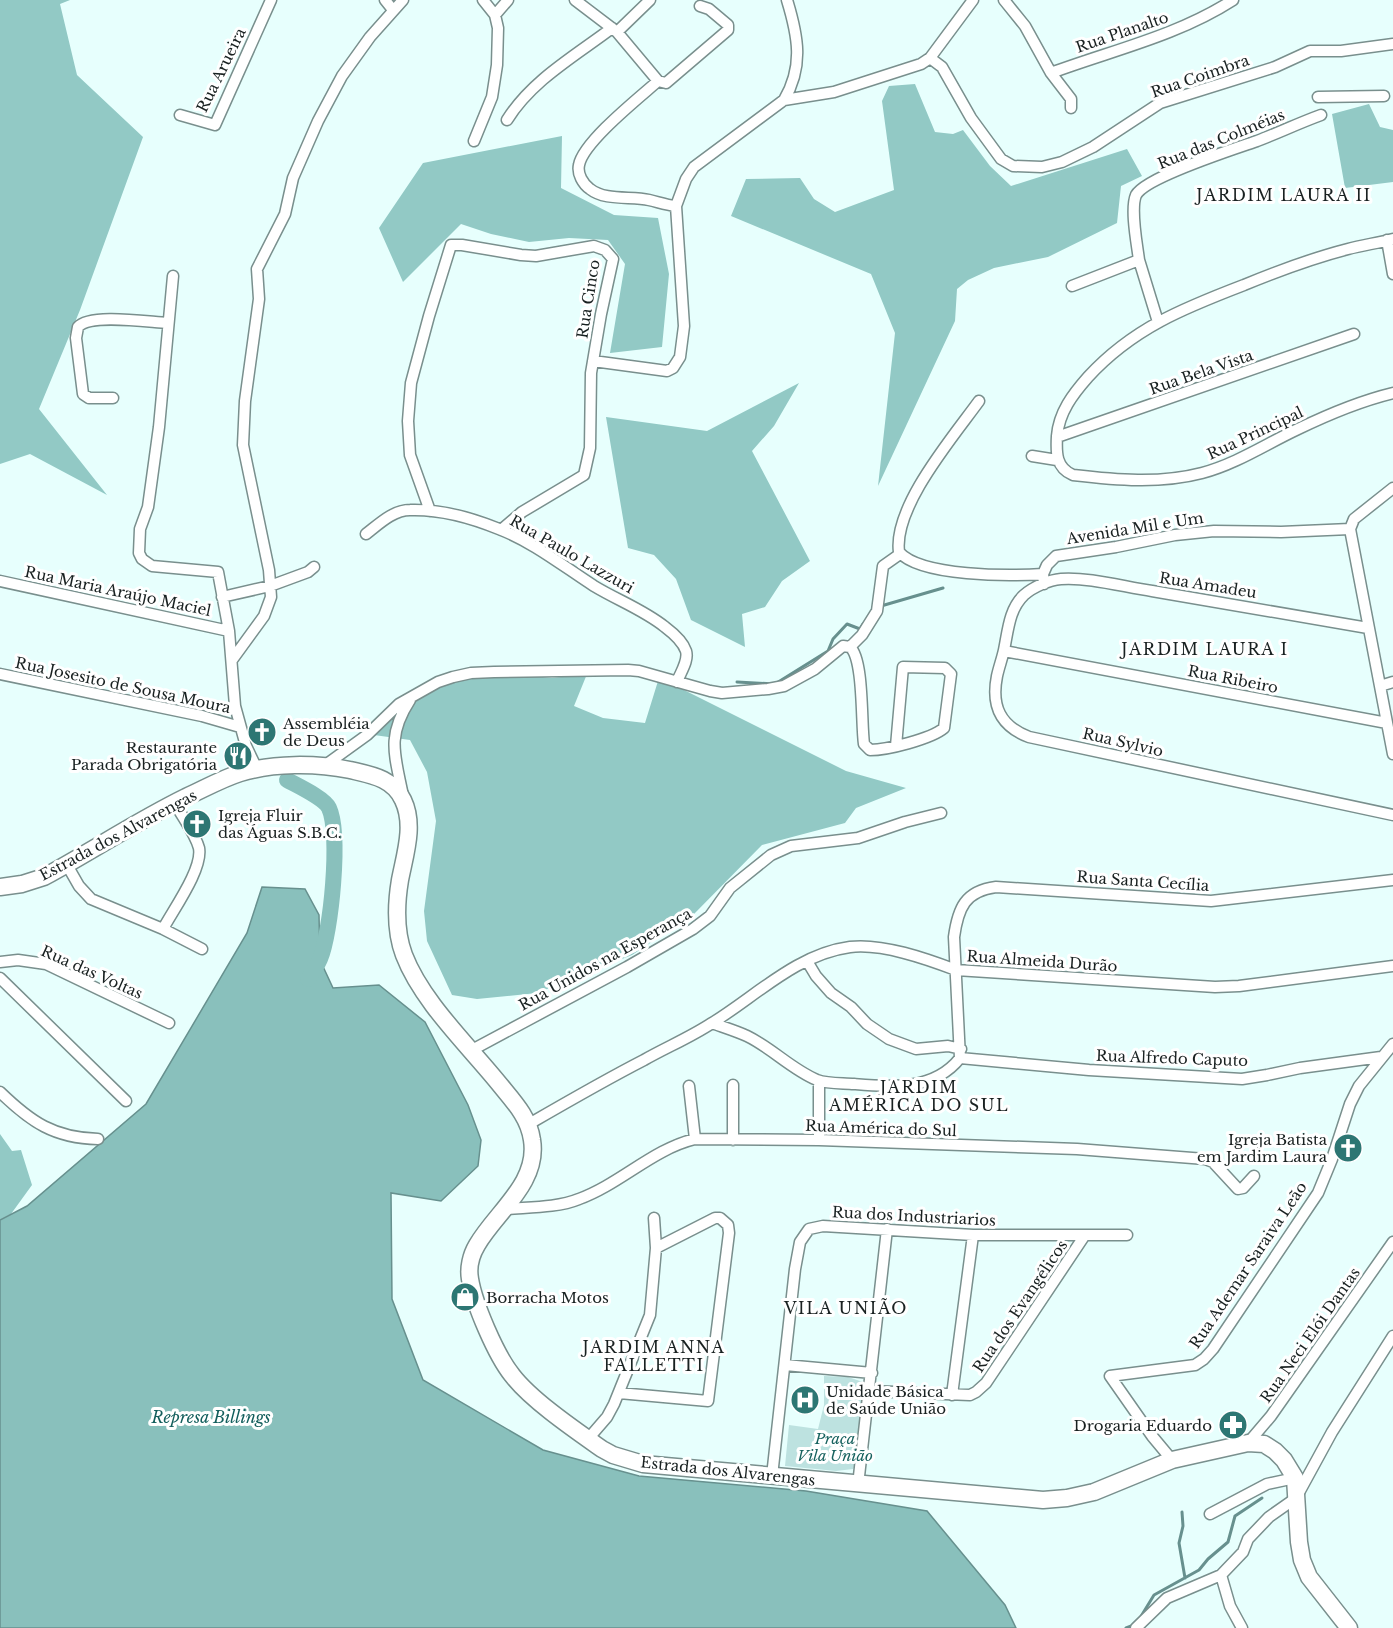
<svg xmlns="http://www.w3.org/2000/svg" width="1393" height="1628" font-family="'Libre Baskerville',serif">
  <rect width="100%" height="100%" fill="#e7fffd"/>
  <path fill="#bde2e0" d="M824 1376 848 1377 863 1382 858 1461 853 1469 836 1471 785 1466 789 1425 818 1429 824 1405Z"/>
  <path fill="#92c9c5" d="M0 0H70L60 4 77 75 143 137 80 310 39 409 107 495 30 454 0 464Z
    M915 84 935 132 953 134 963 130 990 166 1011 186 1127 149 1142 176 1121 186 1117 223 1048 257 994 268 968 280 957 289 955 321 878 486 895 333 871 274 731 216 746 179 800 178 814 199 835 212 894 190 882 101 889 86Z
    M1369 104 1380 127 1393 130V182L1345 188 1332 114Z
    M562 136 561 188 614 215 658 218 669 274 662 347 610 353 625 264 608 240 569 238 529 242 491 234 461 224 403 282 379 228 423 163Z
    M799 383 774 426 752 451 810 561 782 581 765 607 742 614 745 647 691 620 676 579 654 555 628 548 606 417 707 431Z
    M587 674 574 706 603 718 645 723 658 681 672 684 846 771 906 788 856 808 845 823 762 845 694 914 632 955 537 993 477 999 452 995 427 941 424 911 436 821 427 772 410 740 374 735 401 708 440 687 462 678 523 675 552 678Z
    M0 1134 12 1151 21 1150 32 1185 11 1214 0 1220Z"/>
  <path fill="#89c0bc" stroke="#67908e" stroke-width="1.5" d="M262 887 305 889 319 915 320 960 333 988 379 985 425 1022 468 1105 481 1140 478 1166 441 1201 391 1193 392 1299 423 1380 543 1450 639 1476 806 1491 927 1511 1005 1605 1016 1628H0V1220L27 1206 146 1104 247 933Z"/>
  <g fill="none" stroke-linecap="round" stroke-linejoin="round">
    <path stroke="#67908e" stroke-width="3" d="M881 606 943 588
      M737 682 775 684 828 651 833 639 847 624 860 629 863 624
      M1182 1512 1183 1526 1179 1543 1185 1578
      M1140 1618 1154 1595 1199 1570 1208 1559 1228 1542 1235 1516 1262 1498
      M1126 1628 1134 1625"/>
    <path stroke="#89c0bc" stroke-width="16" d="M287 780C298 786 324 798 329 808 341 834 331 933 320 959 317 966 312 973 308 979"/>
    <g stroke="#798f8d" stroke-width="13">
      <path id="minor" d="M385 0 393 10
        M575 0 617 32 658 81 666 83 728 30V25L709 9 700 6
        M1004 0 1025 26 1051 73 1071 99V108
        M495 15 508 0
        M617 32 650 0
        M930 58 942 67 971 118 1001 159 1013 166 1042 167 1062 162 1093 147 1160 103 1275 67 1310 51H1341L1393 44
        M1051 73C1113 50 1177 36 1233 0
        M658 81C640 97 583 142 579 165 577 174 583 184 590 189 605 201 631 196 649 200 658 202 666 205 676 206
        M1318 97 1384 96
        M784 100 834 92 921 64 930 58 973 0
        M180 115 215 125 271 0
        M507 120C532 80 575 56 612 28
        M474 141 492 97 497 65 498 28 495 15 483 0
        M1393 239C1378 243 1363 245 1348 249 1313 258 1278 271 1244 285 1184 308 1133 328 1088 377 1073 394 1059 412 1057 436 1056 453 1056 468 1073 475 1116 480 1160 484 1202 473 1236 464 1266 444 1298 429 1329 414 1360 401 1393 393
        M1387 240 1393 274
        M1139 260 1158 322
        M173 276 159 427 148 507 140 529 139 553 142 559 152 566 218 572 229 631 235 706 246 746 257 769
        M1072 286 1139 260C1137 244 1130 209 1136 195 1146 177 1234 149 1257 141 1278 133 1299 123 1321 115
        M593 361 667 371 673 368 680 357 684 326 676 206 686 179 694 167 784 100C804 66 798 36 787 0
        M113 398H89L83 394 76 338 78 327C90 313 148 322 167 323
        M979 401C953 437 893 507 899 552 921 577 1010 576 1043 574
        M1057 437 1354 334
        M1032 456 1057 460
        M1393 488 1354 519 1350 529 1393 754
        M430 511 410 455 408 421 411 383 429 316 451 245H462L521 255 536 256 594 246 605 250 613 259 601 314 591 373 590 448 584 475 522 512 501 530
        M366 534C379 524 393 510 410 510 439 509 472 518 499 529 533 542 563 566 594 586 617 600 644 610 665 627 673 633 683 642 686 651 689 661 680 673 677 682
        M0 581 229 631
        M1044 584 1043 574 1047 565 1056 556 1116 547 1175 535 1214 531 1281 532 1350 529
        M222 597 270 586 308 572 314 567
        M1368 628C1296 615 1224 603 1152 591 1124 587 1089 577 1061 579 1049 580 1033 587 1024 595 1009 609 1008 631 1004 650 1002 659 999 667 997 676 991 706 1000 726 1029 737L1393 815
        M850 647C864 659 861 724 864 744L870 750C887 750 931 739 944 728L951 674 945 668 903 667 896 746
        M850 647 862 635 877 611 883 566 900 554
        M1004 651 1387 723
        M232 660 264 616 271 597 269 570 243 445 245 401 259 299 257 269 285 214 293 178 318 121 342 76 370 37 403 0
        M0 674 202 716 240 727
        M1380 686 1393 682
        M324 766 367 735 399 704 438 682 453 677 471 673 494 672 628 670 639 671 710 691 722 693 768 689 784 686 815 669 843 646 850 647
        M403 796C395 755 386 737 410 700
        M67 865 79 886 91 899 163 929 202 949
        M163 929C173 910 203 869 199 848 195 833 182 817 175 803
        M807 961 816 976 831 993 851 1007 867 1024 889 1039 916 1049 948 1046 961 1049
        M0 962 18 960 46 964 169 1023
        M0 978 126 1101
        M712 1023C723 1027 736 1031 747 1036 772 1048 791 1069 817 1080 828 1084 842 1083 854 1084 891 1087 934 1091 960 1058L954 937C958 908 965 891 996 887L1211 901 1393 880
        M472 1050 627 967 693 929 710 916 730 888 771 855 791 846 858 838 905 822 941 813
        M960 1058 1089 1070 1242 1079 1267 1075 1300 1068 1381 1057
        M689 1086 695 1139
        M0 1092C31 1122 54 1138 98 1139
        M529 1124C567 1102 605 1080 644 1060 667 1047 691 1037 712 1023 756 996 797 954 850 947 882 943 927 959 956 970L1215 987 1239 986 1393 966
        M733 1140V1085
        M819 1140V1081
        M505 1209C529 1207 557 1208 579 1199 620 1184 653 1149 695 1139L819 1140 1077 1149 1205 1159 1213 1162 1238 1189 1243 1188 1254 1176
        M785 1365 872 1373
        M870 1391 970 1395 976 1392 986 1383 1085 1235
        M619 1393 708 1401 729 1233 728 1225 720 1218H715L656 1248
        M952 1395 973 1235
        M588 1439 607 1417 614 1404 650 1315 656 1248 654 1218
        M1248 1443 1271 1416 1393 1242
        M1172 1460 1152 1436 1110 1376 1195 1365 1204 1359 1213 1349 1318 1193 1332 1159 1350 1104 1359 1086 1393 1044
        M772 1476 795 1269 800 1242 809 1229 823 1226 973 1235H1127
        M858 1485 887 1229
        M1210 1514 1267 1484 1295 1478
        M1136 1628 1167 1598 1221 1575
        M1242 1628 1230 1606 1221 1575 1243 1552 1248 1539 1269 1517 1296 1498 1332 1432 1393 1336"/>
    </g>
    <g stroke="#798f8d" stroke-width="19">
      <path id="primary" d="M0 887 22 884 44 877C92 851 137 821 186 797 204 789 221 779 240 773 274 763 315 763 350 770 371 775 393 778 403 800 415 825 405 854 400 880 396 904 395 931 404 955 422 1002 469 1046 501 1086 515 1103 529 1118 532 1140 539 1183 496 1212 477 1245 471 1255 468 1268 470 1279 474 1304 496 1355 512 1375 531 1400 575 1430 602 1449L613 1455 643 1464 1043 1500 1067 1498 1094 1492 1172 1460 1248 1443 1264 1444 1275 1451 1284 1460 1295 1478 1299 1542 1302 1560 1309 1577 1349 1628"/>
    </g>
    <use href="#minor" stroke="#fff" stroke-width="10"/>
    <use href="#primary" stroke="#fff" stroke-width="16"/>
  </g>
  <defs>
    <g id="church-disc" transform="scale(1.5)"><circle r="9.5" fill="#2d7673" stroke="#fff"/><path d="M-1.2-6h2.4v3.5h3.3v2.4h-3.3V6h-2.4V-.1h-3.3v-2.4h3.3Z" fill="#fff"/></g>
    <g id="restaurant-disc" transform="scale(1.5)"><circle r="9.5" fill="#2d7673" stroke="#fff"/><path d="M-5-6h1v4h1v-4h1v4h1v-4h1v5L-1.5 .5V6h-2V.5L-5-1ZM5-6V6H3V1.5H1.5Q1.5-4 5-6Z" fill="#fff"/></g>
    <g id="shop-disc" transform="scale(1.5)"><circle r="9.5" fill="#2d7673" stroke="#fff"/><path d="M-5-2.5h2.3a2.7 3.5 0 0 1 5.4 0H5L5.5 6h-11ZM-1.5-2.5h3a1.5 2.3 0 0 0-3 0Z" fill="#fff"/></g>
    <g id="hospital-disc" transform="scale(1.5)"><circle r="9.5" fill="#2d7673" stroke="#fff"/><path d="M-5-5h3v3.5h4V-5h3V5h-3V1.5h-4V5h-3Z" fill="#fff"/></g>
    <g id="pharmacy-disc" transform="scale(1.5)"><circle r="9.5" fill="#2d7673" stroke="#fff"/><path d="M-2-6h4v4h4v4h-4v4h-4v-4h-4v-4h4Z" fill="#fff"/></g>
  </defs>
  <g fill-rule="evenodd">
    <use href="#church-disc" x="262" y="732"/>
    <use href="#restaurant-disc" x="238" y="756"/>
    <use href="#church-disc" x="197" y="824"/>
    <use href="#church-disc" x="1348" y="1148"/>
    <use href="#shop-disc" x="465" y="1297"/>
    <use href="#hospital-disc" x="805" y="1400"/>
    <use href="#pharmacy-disc" x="1233" y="1425"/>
  </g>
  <g text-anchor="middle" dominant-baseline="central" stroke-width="6" stroke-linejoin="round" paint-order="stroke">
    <g font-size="15" fill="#192121" stroke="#fff">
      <text transform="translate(1122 32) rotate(-19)">Rua Planalto</text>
      <text transform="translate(221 70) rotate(-64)">Rua Arueira</text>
      <text transform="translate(1200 76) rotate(-19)">Rua Coimbra</text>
      <text transform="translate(1221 139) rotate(-22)">Rua das Colméias</text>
      <text transform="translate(588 299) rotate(-81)">Rua Cinco</text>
      <text transform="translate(1201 372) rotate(-19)">Rua Bela Vista</text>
      <text transform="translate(1255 433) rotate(-25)">Rua Principal</text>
      <text transform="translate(1135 528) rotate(-9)">Avenida Mil e Um</text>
      <text transform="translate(572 554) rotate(30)">Rua Paulo Lazzuri</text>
      <text transform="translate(1208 585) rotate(9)">Rua Amadeu</text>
      <text transform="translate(118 591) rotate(12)">Rua Maria Araújo Maciel</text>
      <text transform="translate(1233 679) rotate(11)">Rua Ribeiro</text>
      <text transform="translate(123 685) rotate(12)">Rua Josesito de Sousa Moura</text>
      <text transform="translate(1123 742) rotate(13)">Rua Sylvio</text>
      <text transform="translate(118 835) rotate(-28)">Estrada dos Alvarengas</text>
      <text transform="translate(1143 881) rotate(4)">Rua Santa Cecília</text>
      <text transform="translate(605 959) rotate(-29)">Rua Unidos na Esperança</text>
      <text transform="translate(1042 961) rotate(4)">Rua Almeida Durão</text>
      <text transform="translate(92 972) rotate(24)">Rua das Voltas</text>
      <text transform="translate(1172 1058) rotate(2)">Rua Alfredo Caputo</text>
      <text transform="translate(881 1128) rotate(2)">Rua América do Sul</text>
      <text transform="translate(914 1216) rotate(3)">Rua dos Industriarios</text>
      <text transform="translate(1248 1265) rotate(-56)">Rua Ademar Saraiva Leão</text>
      <text transform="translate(1020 1306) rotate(-56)">Rua dos Evangélicos</text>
      <text transform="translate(1310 1335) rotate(-55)">Rua Neci Elói Dantas</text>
      <text transform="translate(728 1471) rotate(6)">Estrada dos Alvarengas</text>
    </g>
    <g font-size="15" fill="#192121" stroke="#fff" text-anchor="start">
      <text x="283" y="723">Assembléia<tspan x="283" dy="17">de Deus</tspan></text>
      <text x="217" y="747" text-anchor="end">Restaurante<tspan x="217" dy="17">Parada Obrigatória</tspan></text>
      <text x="218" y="815">Igreja Fluir<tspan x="218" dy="17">das Águas S.B.C.</tspan></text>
      <text x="1327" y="1139" text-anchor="end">Igreja Batista<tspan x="1327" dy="17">em Jardim Laura</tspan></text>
      <text x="486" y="1297">Borracha Motos</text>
      <text x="826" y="1391">Unidade Básica<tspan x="826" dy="17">de Saúde União</tspan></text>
      <text x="1212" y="1425" text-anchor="end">Drogaria Eduardo</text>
    </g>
    <g font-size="15" font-style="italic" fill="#17625f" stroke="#fff">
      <text x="835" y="1438">Praça<tspan x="835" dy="17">Vila União</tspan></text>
    </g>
    <g font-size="16" letter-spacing="1.5" fill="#192121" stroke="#fff">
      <text x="1284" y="195">JARDIM LAURA II</text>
      <text x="1205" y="649">JARDIM LAURA I</text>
      <text x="919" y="1087">JARDIM<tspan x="919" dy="18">AMÉRICA DO SUL</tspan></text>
      <text x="846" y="1308">VILA UNIÃO</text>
      <text x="654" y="1347">JARDIM ANNA<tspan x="654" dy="18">FALLETTI</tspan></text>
    </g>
    <g font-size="16" font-style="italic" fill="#125e5c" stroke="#fff">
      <text x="211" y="1417">Represa Billings</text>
    </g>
  </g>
</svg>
